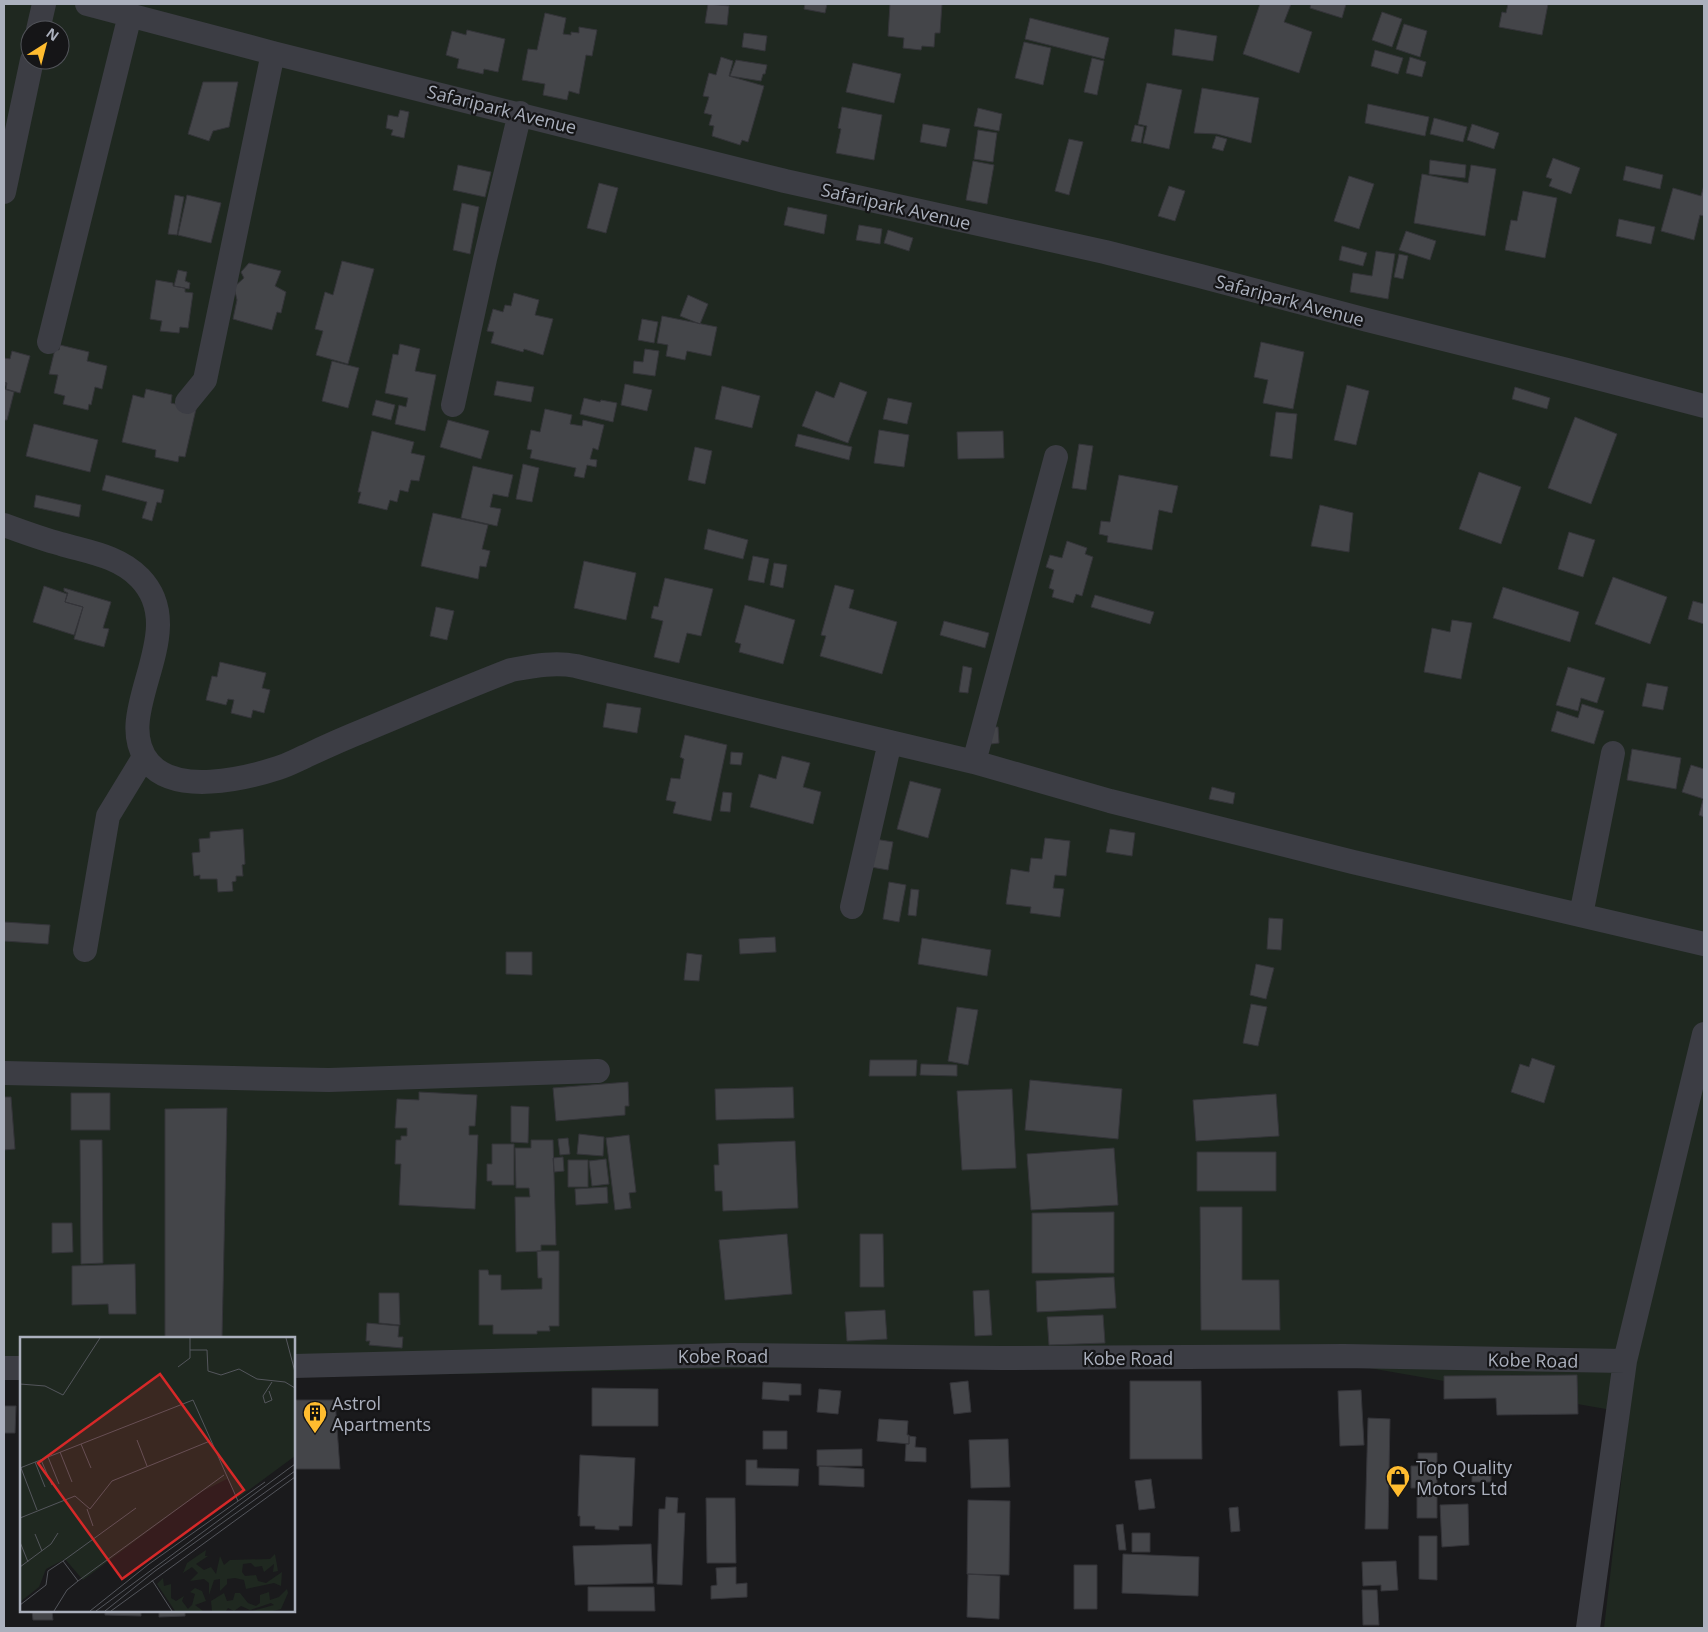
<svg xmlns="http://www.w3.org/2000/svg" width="1708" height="1632" font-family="'Open Sans',sans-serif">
  <rect width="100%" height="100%" fill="#1a1a1c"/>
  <path fill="#1f2820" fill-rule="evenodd" d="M4 4H1704V1628H1604L1629 1413 1306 1357 464 1374 294 1375V1338H21V1377H4ZM30 30H60V60H30Z"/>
  <path fill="#444549" stroke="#343439" d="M708 4 729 6 727 25 705 23Z
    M805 4H827L825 13 804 9Z
    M890 4H942L940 33H935L934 47 922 46 921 50 903 48 904 38 888 36Z
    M1260 4H1291L1284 22 1312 32 1299 73 1243 54Z
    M1311 4H1346L1342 18 1310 8Z
    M1508 4H1548L1542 35 1499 27 1502 12 1506 13Z
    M1382 12 1402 19 1392 47 1372 40Z
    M545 13 566 18 563 34 571 35V32L579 33V27L597 30 592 56 586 55 579 94 569 91 567 100 543 95 545 84 522 80 528 49 537 50Z
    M1030 18 1109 38 1104 59 1025 39Z
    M1404 24 1427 31 1420 57 1396 49Z
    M1175 29 1217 36 1213 61 1172 55Z
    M467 30 505 39 498 72 484 69 483 74 457 68 459 59 446 55 452 31 466 35Z
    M744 33 767 36 765 51 742 47Z
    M1024 42 1051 48 1043 85 1015 78Z
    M1375 50 1403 58 1398 74 1371 66Z
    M721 57 733 61 729 76 764 86 748 142 742 140 740 145 712 136 714 126 709 125 712 115 704 113 709 97 703 96 709 73 716 75Z
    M1410 57 1426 62 1422 77 1406 73Z
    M1092 58 1104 61 1097 95 1084 92Z
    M736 60 767 65 765 74H763L761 81 730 76Z
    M853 63 901 74 894 103 846 92Z
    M203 82H238L229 127 213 131 209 141 188 134Z
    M1147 83 1182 90 1169 149 1143 143 1147 126 1138 124Z
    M1202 88 1259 98 1251 143 1217 134 1194 133Z
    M1368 104 1429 117 1425 136 1365 123Z
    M842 107 882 115 874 160 836 153 841 129 838 128Z
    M978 108 1002 114 999 131 974 126Z
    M400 110 409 112 404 138 391 135 393 130 386 128 388 115 398 117Z
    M1434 118 1467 127 1463 142 1430 134Z
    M923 124 950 129 946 147 920 142Z
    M1472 124 1499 133 1494 149 1467 140Z
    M1135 125 1144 127 1141 143 1131 141Z
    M978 130 997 133 993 162 974 159Z
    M1216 136 1227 139 1223 151 1212 148Z
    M1069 139 1083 142 1069 195 1055 191Z
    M1553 158 1580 168 1571 194 1549 186 1552 179 1546 177Z
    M1430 160 1466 165 1465 178 1429 174Z
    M973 161 994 165 987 204 966 200Z
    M458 165 491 172 485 197 453 190Z
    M1471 165 1496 169 1485 236 1414 223 1422 174 1468 183Z
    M1626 166 1663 175 1660 189 1623 180Z
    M1349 176 1374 184 1359 229 1334 221Z
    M599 183 618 188 606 233 587 228Z
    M1704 185V216L1700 215 1694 240 1661 231 1673 188 1701 196Z
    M1169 186 1185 191 1175 221 1158 216Z
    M1523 191 1557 198 1545 258 1505 250 1511 220 1517 221Z
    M175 195 184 197 177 235 168 234Z
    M187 195 221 203 211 243 178 235Z
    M462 203 479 207 470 254 453 250Z
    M788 207 827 215 824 234 784 225Z
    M1619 219 1655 227 1651 244 1616 236Z
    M859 225 882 229 880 244 856 240Z
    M888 230 913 238 909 251 884 243Z
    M1406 231 1436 241 1430 260 1399 250Z
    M1342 246 1367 253 1363 266 1339 260Z
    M1376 251 1395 254 1388 299 1350 292 1353 273 1372 276Z
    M1399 254 1408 256 1403 279 1394 277Z
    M342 261 374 269 348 364 316 355 323 331 315 329 325 292 333 295Z
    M249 263 281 271 275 286 286 292 281 313 277 312 272 330 233 319 237 300 234 287 244 278 241 272Z
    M178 270 187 272 185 281 190 283 189 289 174 286Z
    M156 280 173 283V286L185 288V292L193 293 188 328 180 327 179 333 160 331 162 321 150 319Z
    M514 293 539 300 535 315 553 319 543 355 524 349 523 352 491 343 494 332 487 331 493 309 503 312 505 305 511 306Z
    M688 295 708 304 700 324 680 316Z
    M662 316 717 327 711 356 687 351 685 360 666 356 668 345 657 343Z
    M642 319 658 322 654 343 638 340Z
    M1261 342 1304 352 1293 409 1263 403 1268 380 1254 377Z
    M400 344 420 349 415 371 436 375 425 431 395 424 399 405 406 407 408 398 385 393 393 354 398 355Z
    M60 345 89 352 87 361 107 366 102 389 95 387 91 405 89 404 88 410 63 404 65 396 54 393 58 375 49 374 55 349 59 350Z
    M645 349 659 351 655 376 633 373 634 361 643 362Z
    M12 351 30 356 20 393 6 389 7 383 4 382V358L10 359Z
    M332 361 359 368 348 408 322 401Z
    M497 381 534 387 531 402 494 395Z
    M4 382 6 383 4 389 14 392 7 420H4Z
    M840 382 867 392 848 443 802 426 816 391 834 398Z
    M625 384 652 390 647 411 621 405Z
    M1347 385 1369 391 1356 445 1334 440Z
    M722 386 760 396 752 428 715 419Z
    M1515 387 1550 398 1547 409 1512 399Z
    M146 389 172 395 171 403 196 409 185 457 179 456 178 462 155 457 156 450 122 442 133 395 144 398Z
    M584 398 600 402 601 400 617 403 613 422 580 414Z
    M888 398 912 403 907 424 883 419Z
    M376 400 395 405 391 420 372 415Z
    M545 409 572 415 570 424 582 426 583 420 604 425 598 450 593 448 590 459 597 460 596 467 587 465 584 478 574 476 576 468 530 458 532 450 527 449 531 430 540 432Z
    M1276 412 1297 414 1292 459 1270 456Z
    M1575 417 1617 434 1591 504 1548 488Z
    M448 420 489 431 481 459 440 447Z
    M34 424 98 440 90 472 26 456Z
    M879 430 909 435 904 467 874 463Z
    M372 431 414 442 411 453 425 456 419 481 411 480 408 492 400 490 397 502 390 500 387 510 358 503 361 492H358Z
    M1003 431 1004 458 958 459 957 432Z
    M798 434 852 447 849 460 795 446Z
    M1079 444 1093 446 1086 490 1072 488Z
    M695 447 712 451 705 484 688 480Z
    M523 464 539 468 532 502 516 499Z
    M473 466 513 475 508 497 493 494 490 507 501 509 497 526 461 518Z
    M1479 472 1521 487 1501 544 1459 529Z
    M106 475 164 490 161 503 157 502 152 521 142 518 147 502 102 490Z
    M1119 475 1178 486 1172 513 1159 510 1152 550 1107 542 1108 536 1099 534 1101 521 1110 522Z
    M36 495 81 505 79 517 34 507Z
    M1320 505 1353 513 1349 552 1311 546Z
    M433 513 488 525 482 549 490 551 486 567 480 566 478 579 421 566Z
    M708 529 748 540 743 559 704 549Z
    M1569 532 1595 540 1583 577 1558 569Z
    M1067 541 1087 548 1085 554 1093 557 1082 596 1076 594 1073 603 1052 597 1054 590 1049 588 1054 570 1046 567 1050 555 1062 558Z
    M753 556 769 559 764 583 748 580Z
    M584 561 636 573 626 620 574 608Z
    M774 563 787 565 783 588 770 585Z
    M1613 577 1667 597 1650 644 1595 624Z
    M665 578 713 589 701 636 687 633 679 663 654 657 663 621 651 618 654 606 658 607Z
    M835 585 854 590 849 608 897 622 882 674 820 656 826 636 821 635Z
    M44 586 67 594 65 602 83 607 74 635 33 622Z
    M1503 587 1579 612 1570 642 1493 618Z
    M64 588 111 602 103 628 109 629 104 647 74 639 83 607 65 602 68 593 64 591Z
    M1095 595 1154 612 1150 624 1091 607Z
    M1693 601 1704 604V624L1688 619Z
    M745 605 795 620 783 664 739 652 741 644 735 642Z
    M436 607 454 611 447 640 430 636Z
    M1452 620 1472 623 1461 679 1424 672 1432 628 1450 632Z
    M944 621 989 633 985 648 940 635Z
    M220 662 266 673 262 688 270 690 264 713 253 710 251 718 231 713 234 700 228 699 226 705 206 700 212 676 217 677Z
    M963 666 972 668 968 693 959 692Z
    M1568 667 1605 678 1597 703 1581 698 1578 711 1556 705Z
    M1647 683 1668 687 1663 710 1642 706Z
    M607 703 641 708 637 733 603 727Z
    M1582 704 1604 711 1594 744 1551 731 1557 711 1578 718Z
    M990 727H998L999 743 991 744Z
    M685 735 727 745 711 821 673 813 676 802 666 800 671 778 680 779 684 759 680 757Z
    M1632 749 1681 758 1676 789 1627 780Z
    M731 752 743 753 741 765 730 764Z
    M782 756 810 763 803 787 821 792 813 824 750 807 759 774 776 779Z
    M1691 765 1704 769V799L1682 792Z
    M910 781 941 789 928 838 897 829Z
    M1212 787 1235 793 1233 804 1209 799Z
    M723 792 732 793 730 812 720 811Z
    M1703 800 1704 801V817L1699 815Z
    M243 829 245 864 242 865 243 876H236V881L232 882 233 891 218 892 217 879H200V875L194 876 192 853 200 852 199 839 210 838V832Z
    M1110 829 1135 833 1132 856 1106 852Z
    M1045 838 1070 841 1066 876 1055 875 1053 888 1064 889 1060 917 1030 913 1031 907 1006 904 1011 869 1029 872 1031 858 1042 859Z
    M875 839 893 842 888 870 871 867Z
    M889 882 906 885 899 922 883 919Z
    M911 889 919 890 916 916 908 915Z
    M1269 918 1283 919 1281 950 1267 949Z
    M4 922 50 925 48 944 4 941Z
    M775 937 776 952 740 954 739 939Z
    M922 938 991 950 987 976 918 964Z
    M506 952H532V975L506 974Z
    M687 953 702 955 699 981 684 980Z
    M1256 964 1274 968 1266 999 1250 995Z
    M1251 1004 1267 1007 1258 1046 1243 1043Z
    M957 1007 978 1010 968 1065 948 1061Z
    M1532 1058 1555 1066 1544 1103 1511 1092 1520 1064 1529 1067Z
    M870 1060H917L916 1076H869Z
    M921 1064 957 1065V1076L920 1075Z
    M1030 1080 1122 1089 1118 1139 1025 1130Z
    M628 1082 629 1106H625V1115L556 1121 553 1088Z
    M793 1087 794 1118 716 1120 715 1089Z
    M1012 1089 1016 1168 962 1170 957 1091Z
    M419 1092 477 1095 475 1126H469V1135H478L475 1209 399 1205 401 1164H395L396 1140H401V1136H407V1128H395L397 1099 419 1100Z
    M71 1093H110V1130H71Z
    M1276 1094 1279 1136 1196 1141 1193 1100Z
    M4 1097H11L15 1149 4 1150Z
    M511 1106 529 1107 528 1143 511 1142Z
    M227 1108 222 1338H165V1109Z
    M579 1134 604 1137 603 1156 577 1154Z
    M629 1135 636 1192 629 1193 631 1208 615 1210 606 1138Z
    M568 1138 570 1154 560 1155 558 1139Z
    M80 1140H102L103 1263 81 1264Z
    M531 1140H553L556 1245H541V1251L516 1252 515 1197H530L529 1188H516L515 1148H531Z
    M795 1141 798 1208 723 1211 722 1191H715L714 1165H719L718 1144Z
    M492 1144H514V1185H492V1181H487V1164H492Z
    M1114 1148 1118 1205 1031 1210 1027 1154Z
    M1197 1152H1276V1191H1197Z
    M563 1157 564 1171 554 1172 553 1158Z
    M606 1159 609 1184 592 1186 589 1161Z
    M568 1160H588V1187H568Z
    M607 1187 608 1203 576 1205 575 1189Z
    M1200 1207H1242V1280H1279L1280 1330H1201Z
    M1114 1212V1273H1032V1213Z
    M52 1223H72L73 1252 52 1253Z
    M787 1234 792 1294 725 1300 719 1240Z
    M860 1234H883L884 1287H860Z
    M537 1251H559V1326H549L550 1331H537V1334H493V1325H479V1270H488L489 1275H501V1290L542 1289V1278H538Z
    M135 1264 136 1314H109L108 1304 72 1305V1266Z
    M1114 1277 1116 1308 1037 1312 1036 1281Z
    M989 1290 992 1335 975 1336 973 1291Z
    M379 1293H399L400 1325 379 1323Z
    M885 1310 887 1339 847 1341 845 1312Z
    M1103 1315 1105 1343 1049 1345 1047 1317Z
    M367 1323 399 1326 398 1337H403L402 1348 369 1345 370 1341H366Z
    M1577 1375 1578 1414 1497 1415 1496 1398 1444 1399V1376Z
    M968 1381 971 1412 954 1414 950 1383Z
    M1130 1381H1201L1202 1459H1130Z
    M763 1382 801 1384V1395H789V1401L762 1399Z
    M592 1388 658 1389V1426H592Z
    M819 1389 841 1391 838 1414 817 1412Z
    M1361 1390 1364 1445 1340 1446 1338 1391Z
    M294 1400H335L340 1469H294Z
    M4 1406H16L15 1433H4Z
    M1368 1418 1390 1419 1388 1529H1365Z
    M879 1419 908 1421 907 1435H909V1444L877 1441Z
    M763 1431H787V1449H763Z
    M909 1436 916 1437 915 1447 926 1448V1462L905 1461 906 1444H909Z
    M1008 1439 1010 1487 971 1488 969 1440Z
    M862 1449V1466H817V1450Z
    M1418 1453H1437V1518H1417V1488H1411V1466H1418Z
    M580 1455 635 1458 632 1526H619V1530L595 1529V1526H580V1516H578Z
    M746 1460H757V1468L799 1469 798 1486 746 1485Z
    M1473 1465H1492V1470L1473 1471Z
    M819 1466 864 1469V1487L819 1485Z
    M1472 1474H1491V1482H1472Z
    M1151 1479 1155 1508 1139 1510 1135 1481Z
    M666 1497 678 1498 677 1513H685L682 1585 657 1584 659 1509H665Z
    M706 1498H735L736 1563H707Z
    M968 1500 1010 1501 1009 1575 967 1574Z
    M1468 1504 1469 1545 1442 1547 1440 1505Z
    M1238 1507 1240 1531 1231 1532 1229 1508Z
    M1123 1524 1126 1550H1119L1116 1525Z
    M1132 1533H1150V1552H1132Z
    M1419 1536H1437V1580L1419 1579Z
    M651 1544 653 1583 575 1585 573 1546Z
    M1123 1554 1199 1557 1198 1596 1122 1593Z
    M1396 1561 1398 1590 1381 1591V1585L1363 1586 1362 1562Z
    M1074 1565H1097V1609H1074Z
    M736 1567V1584L747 1583V1597L711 1599V1586L717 1585 716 1568Z
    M968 1574 1000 1576 999 1619 967 1617Z
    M588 1587H654L655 1611H588Z
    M1362 1590H1377L1379 1625H1363Z
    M32 1611H52L53 1620H33Z
    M105 1611H141V1616L105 1615Z
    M159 1611H185V1616L159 1617Z"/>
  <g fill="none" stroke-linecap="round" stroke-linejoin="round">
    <path stroke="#3c3d44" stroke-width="24" d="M87 4 273 53 785 181 1105 252 1200 276 1367 320 1567 370 1704 406
      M38 30 44 4
      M4 192 32 60
      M49 342 130 15
      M187 402 205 380 273 53
      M453 405 485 259 520 113
      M4 525C23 532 42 539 61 544 88 552 119 556 140 578 193 633 108 714 149 763 176 795 244 779 278 768 288 765 297 760 306 756 325 747 345 738 365 730 413 710 462 689 511 670 534 666 554 662 576 666L784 717 974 762 1110 801 1353 862 1704 944
      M974 762 1056 457
      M852 907 890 742
      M1581 915 1613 753
      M85 950 108 816 144 757
      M4 1073 329 1080 598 1071
      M294 1366 731 1355 1000 1358 1344 1356 1625 1361
      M4 1368H21
      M1588 1628 1625 1361 1704 1034"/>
  </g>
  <defs>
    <g id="building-pin" transform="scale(1.25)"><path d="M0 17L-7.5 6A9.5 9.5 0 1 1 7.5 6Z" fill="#ffbc2f" stroke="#151517"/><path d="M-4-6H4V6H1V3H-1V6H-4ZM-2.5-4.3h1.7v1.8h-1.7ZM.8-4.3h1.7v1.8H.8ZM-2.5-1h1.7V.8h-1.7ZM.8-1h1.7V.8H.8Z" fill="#111"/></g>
    <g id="shop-pin" transform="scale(1.25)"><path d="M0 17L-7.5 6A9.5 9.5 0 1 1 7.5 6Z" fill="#ffbc2f" stroke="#151517"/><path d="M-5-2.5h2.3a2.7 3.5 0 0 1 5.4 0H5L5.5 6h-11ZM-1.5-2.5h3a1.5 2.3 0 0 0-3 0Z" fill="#111"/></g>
  </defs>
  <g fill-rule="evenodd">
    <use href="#building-pin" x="315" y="1413"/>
    <use href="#shop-pin" x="1398" y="1477"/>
  </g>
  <g text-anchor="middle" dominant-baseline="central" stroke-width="4.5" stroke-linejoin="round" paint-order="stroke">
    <g font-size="18" fill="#abb0bd" stroke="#151517">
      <text transform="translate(502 109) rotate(14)">Safaripark Avenue</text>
      <text transform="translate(896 206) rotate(13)">Safaripark Avenue</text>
      <text transform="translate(1290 300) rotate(15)">Safaripark Avenue</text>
      <text x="723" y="1356">Kobe Road</text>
      <text x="1128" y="1358">Kobe Road</text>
      <text transform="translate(1533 1360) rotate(1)">Kobe Road</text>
    </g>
    <g font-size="18" fill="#abb0bd" stroke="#151517" text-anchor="start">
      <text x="332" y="1403">Astrol<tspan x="332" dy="21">Apartments</tspan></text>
      <text x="1416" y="1467">Top Quality<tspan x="1416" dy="21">Motors Ltd</tspan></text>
    </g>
  </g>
  <g transform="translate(20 1337)">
    <rect width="275" height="275" fill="#1a1a1c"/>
    <path d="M0 1H275V119L218 161 207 142 181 155 63 243 45 222 26 232 19 250 0 265ZM186 213 185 219H188L176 227 184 233 191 230 196 237 200 219 204 228 210 223 250 222 255 217 258 234 253 235 254 227 244 235 242 229 235 230 231 226 223 227 222 235 225 239 236 238 238 244 246 246 262 235 261 249 254 246 226 252 224 243 215 241 207 242V247L200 254V242L194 243 189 258V246L184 242 170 244 178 236 172 230 163 236 167 226ZM143 241 144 249 151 247V261L156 264 164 259 162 264 168 272 172 268 175 257 170 255 175 251 182 254 186 264 175 268 183 274H155L137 247ZM267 252 268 256 261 272 253 274H232L254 268 251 266 230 273 221 269 214 274 208 271 206 274H192L191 264 204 256 207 264 213 263 215 256H220L228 266 236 269 240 266V258L249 255 250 263 259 260Z" fill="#1f2820"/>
    <path fill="none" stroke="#54565c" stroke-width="1" d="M266 1 275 35M170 13H187L188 34 201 38 219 32 237 42 265 45 275 51M158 30 170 21V1M0 47 25 49 43 58 80 1M249 54 252 63 245 66 243 59 252 45M117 103 127 129M61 107 71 131M40 115 52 145M28 120 39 147M21 123 32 148M15 125 25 150M0 131 173 63 218 164M1 131 17 173M67 172 73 189M0 181 55 159 70 172 92 144 190 104M15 197 22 214M0 205 8 225M43 224 116 171M0 230 31 207 38 196M132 243 152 274M58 244 204 138M0 268 26 248 28 234 43 224 58 244 47 253 34 274M70 274 129 227 245 145M76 274 275 127M85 274 135 234 275 134M91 274 275 140"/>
    <path fill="#d62828" fill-opacity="0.15" stroke="#d62828" stroke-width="2.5" d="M140 37 224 153 102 242 18 126Z"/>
    <rect width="275" height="275" fill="none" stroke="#abb0bd" stroke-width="2.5"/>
  </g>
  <rect width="1708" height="1632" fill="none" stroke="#abb0bd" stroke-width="10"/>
  <g transform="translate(45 45) rotate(36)"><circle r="24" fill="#151517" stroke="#515359"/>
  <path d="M0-4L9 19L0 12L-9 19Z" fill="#ffbc2f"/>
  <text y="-8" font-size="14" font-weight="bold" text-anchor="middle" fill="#abb0bd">N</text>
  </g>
</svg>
